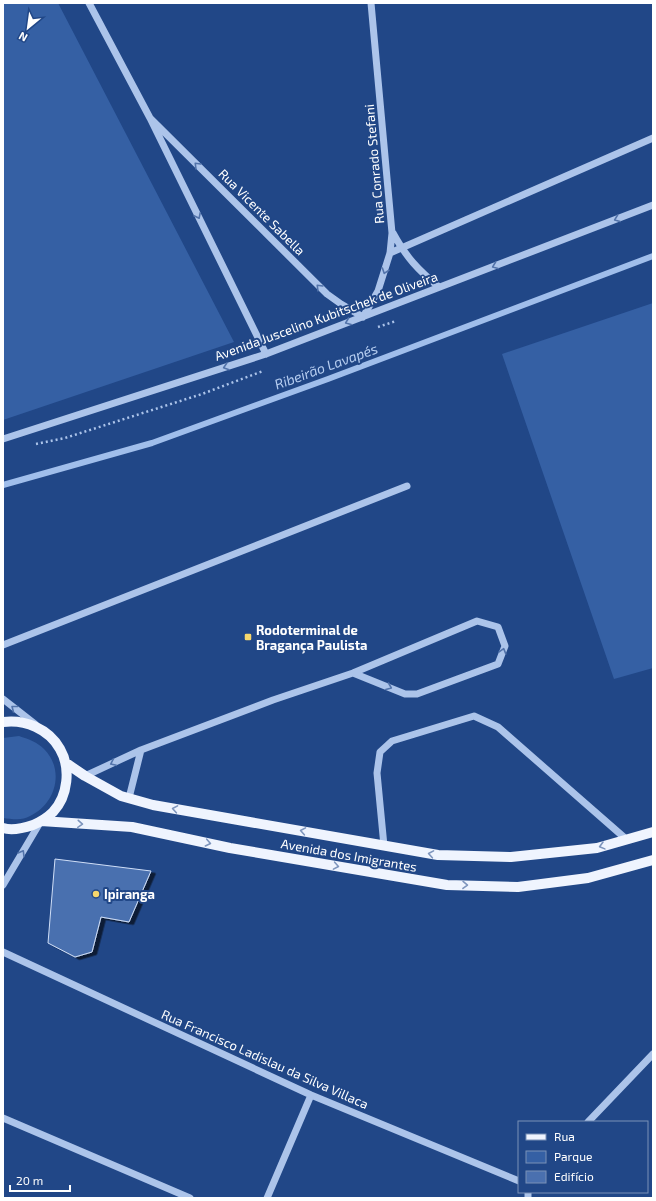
<svg xmlns="http://www.w3.org/2000/svg" width="656" height="1201" font-family="'Exo 2',sans-serif">
  <defs>
    <filter id="shadow"><feDropShadow dx="4.5" dy="2.5" stdDeviation="0" flood-color="#0009"/></filter>
  </defs>
  <rect width="100%" height="100%" fill="#214787"/>
  <path fill="#3560a4" d="M3 3H58L234 342 3 420Z
    M653 303V668L614 679 502 354Z
    M19 736C28 739 37 742 44 749 65 770 56 804 30 816 22 821 12 819 3 818V738Z"/>
  <g fill="none" stroke-linecap="round" stroke-linejoin="round">
    <path stroke="#a0beeb" stroke-width="6" d="M3 485 152 443 328 379 653 256"/>
  </g>
  <path fill="#4a70af" stroke="#d0dff7" filter="url(#shadow)" d="M55 859 151 871 129 922 101 917 92 952 75 957 48 943Z"/>
  <g fill="none" stroke-linecap="round" stroke-linejoin="round">
    <path stroke="#acc4ea" stroke-width="2.5" stroke-dasharray="2 3" stroke-linecap="butt" d="M378 327 396 321
      M36 444 65 438 202 394 263 371"/>
    <path stroke="#acc4ea" stroke-width="7" d="M89 3 150 118 266 354
      M150 118 327 294 341 304 363 317 378 291 390 253 392 233 371 3
      M393 233C406 257 418 270 439 287
      M390 253 653 138
      M3 439 266 354 653 205
      M3 645 407 486
      M3 699 35 724
      M85 776 141 750 273 700 353 673 477 621 498 627 505 646 498 664 417 694H405L353 673
      M129 798 141 750
      M384 846 377 773 380 752 392 741 474 716 498 727 626 839
      M3 885 41 821
      M3 952 311 1095 519 1181
      M3 1118 190 1198
      M588 1122 653 1054
      M267 1198 311 1095
      M528 1198V1192"/>
    <path stroke="#eff4fe" stroke-width="10" d="M3 722C25 719 49 729 60 749 71 768 68 796 53 812 47 818 40 822 33 825 24 828 12 831 3 828
      M66 763 85 776 121 796 153 805 438 855 511 857 597 848 653 832
      M41 821 132 827 230 848 447 885 518 887 588 878 653 860"/>
  </g>
  <defs><path id="oneway-chevron" d="M-2-3.5L2.5 0L-2 3.5" fill="none" stroke-width="1.6" stroke-linecap="round" stroke-linejoin="round"/></defs>
  <g stroke="#5273aa">
    <use href="#oneway-chevron" transform="translate(197 165) rotate(-135)"/>
    <use href="#oneway-chevron" transform="translate(198 216) rotate(64)"/>
    <use href="#oneway-chevron" transform="translate(617 219) rotate(159)"/>
    <use href="#oneway-chevron" transform="translate(495 266) rotate(159)"/>
    <use href="#oneway-chevron" transform="translate(385 271) rotate(109)"/>
    <use href="#oneway-chevron" transform="translate(319 287) rotate(-135)"/>
    <use href="#oneway-chevron" transform="translate(348 322) rotate(159)"/>
    <use href="#oneway-chevron" transform="translate(226 367) rotate(162)"/>
    <use href="#oneway-chevron" transform="translate(503 651) rotate(-74)"/>
    <use href="#oneway-chevron" transform="translate(389 687) rotate(22)"/>
    <use href="#oneway-chevron" transform="translate(14 708) rotate(-142)"/>
    <use href="#oneway-chevron" transform="translate(113 763) rotate(155)"/>
    <use href="#oneway-chevron" transform="translate(22 853) rotate(-59)"/>
  </g>
  <g stroke="#7e95bd">
    <use href="#oneway-chevron" transform="translate(175 809) rotate(-170)"/>
    <use href="#oneway-chevron" transform="translate(80 824) rotate(4)"/>
    <use href="#oneway-chevron" transform="translate(303 831) rotate(-170)"/>
    <use href="#oneway-chevron" transform="translate(208 843) rotate(12)"/>
    <use href="#oneway-chevron" transform="translate(602 846) rotate(165)"/>
    <use href="#oneway-chevron" transform="translate(431 854) rotate(-170)"/>
    <use href="#oneway-chevron" transform="translate(336 866) rotate(10)"/>
    <use href="#oneway-chevron" transform="translate(465 885) rotate(1)"/>
  </g>
  <g fill="#f6d76d" stroke="#214787" stroke-width="1.5">
    <rect x="244" y="633" width="8" height="8" rx="2"/>
    <circle cx="96" cy="894" r="4"/>
  </g>
  <g text-anchor="middle" dominant-baseline="central" stroke-width="4" stroke-linejoin="round" paint-order="stroke">
    <g font-size="13" fill="#fff" stroke="#214787">
      <text transform="translate(374 164) rotate(-95)">Rua Conrado Stefani</text>
      <text transform="translate(262 212) rotate(45)">Rua Vicente Sabella</text>
      <text transform="translate(326 316) rotate(-20)">Avenida Juscelino Kubitschek de Oliveira</text>
      <text transform="translate(349 855) rotate(10)">Avenida dos Imigrantes</text>
      <text transform="translate(265 1059) rotate(24)">Rua Francisco Ladislau da Silva Villaca</text>
    </g>
    <g font-size="13" font-weight="bold" fill="#fff" stroke="#214787" text-anchor="start">
      <text x="256" y="630">Rodoterminal de<tspan x="256" dy="15">Bragança Paulista</tspan></text>
      <text x="104" y="894">Ipiranga</text>
    </g>
    <g font-size="14" font-style="italic" fill="#b7cef1" stroke="#214787">
      <text transform="translate(326 366) rotate(-20)">Ribeirão Lavapés</text>
    </g>
  </g>
  <rect width="656" height="1201" fill="none" stroke="#ffffff" stroke-width="8"/>
  <rect x="518" y="1121" width="130" height="72" fill="#214787" stroke="#7a91b7"/>
  <rect x="526" y="1134" width="20" height="6" fill="#eff4fe" stroke="#7a91b7"/>
  <text x="554" y="1141" font-size="12" fill="#ffffff">Rua</text>
  <rect x="526" y="1151" width="20" height="12" fill="#3560a4" stroke="#7a91b7"/>
  <text x="554" y="1161" font-size="12" fill="#ffffff">Parque</text>
  <rect x="526" y="1171" width="20" height="12" fill="#4a70af" stroke="#7a91b7"/>
  <text x="554" y="1181" font-size="12" fill="#ffffff">Edifício</text>
  <g transform="translate(28 28) rotate(209)" stroke="#214787" stroke-width="3" paint-order="stroke">
  <path d="M0-3L7 15L0 10L-7 15Z" fill="#ffffff"/>
  <text y="-6" font-size="11" font-weight="bold" text-anchor="middle" fill="#ffffff">N</text>
  </g>
  <path d="M10 1185v6h60v-6" fill="none" stroke="#ffffff" stroke-width="2"/>
  <text x="16" y="1185" font-size="12" fill="#ffffff" stroke="#214787" stroke-width="3" paint-order="stroke">20 m</text>
</svg>
